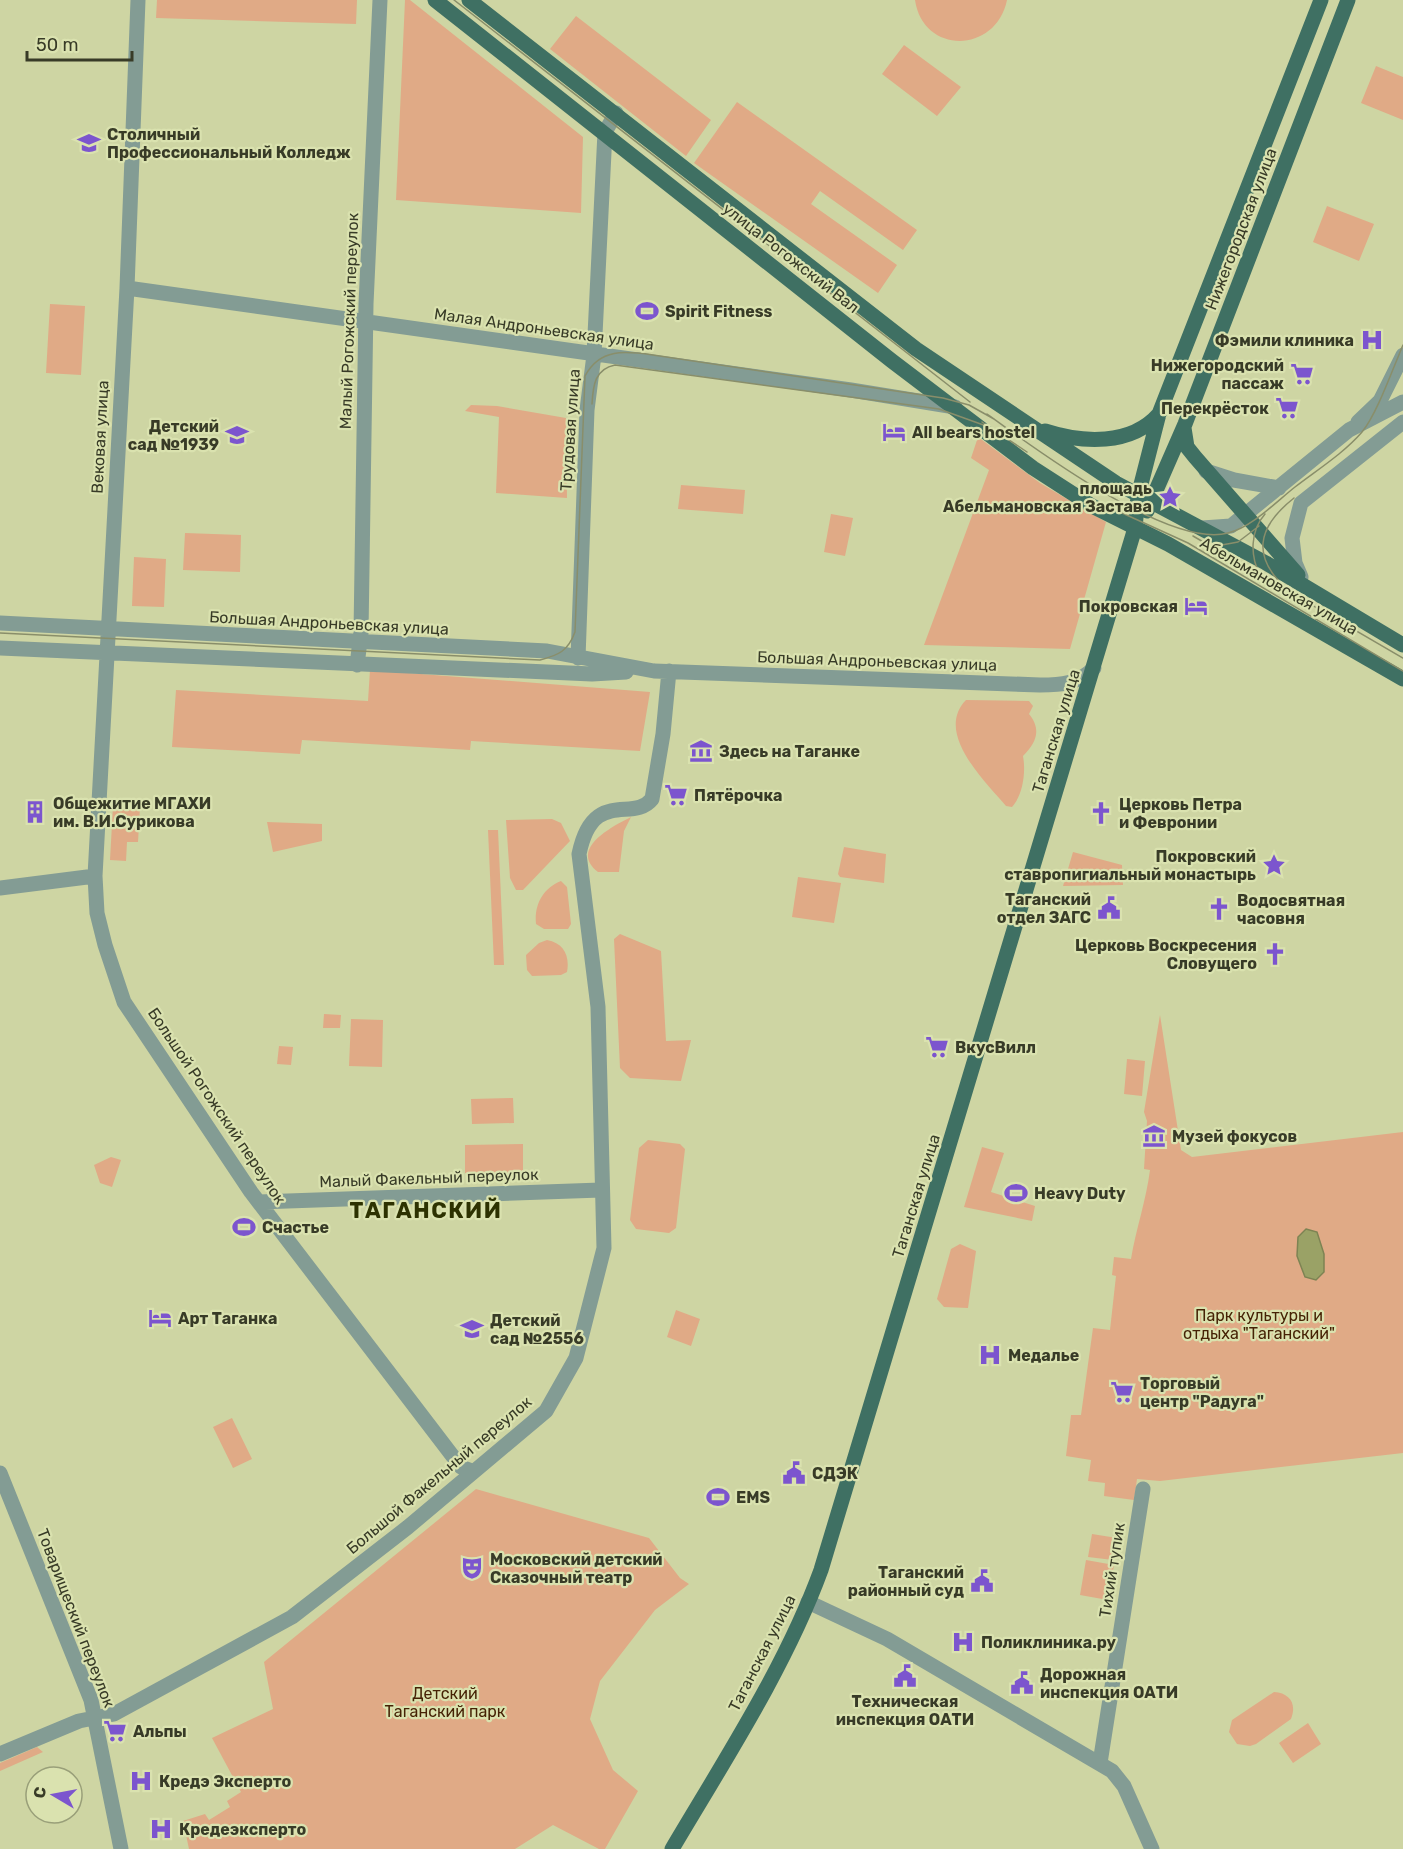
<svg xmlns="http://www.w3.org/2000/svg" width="1403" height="1849" font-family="Rubik,sans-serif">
  <rect width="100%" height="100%" fill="#ced5a3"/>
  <path fill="#e0aa86" d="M157 0H357L356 24 156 18Z
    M405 0H410L583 137 581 213 396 200Z
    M915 0H1007C996 54 923 55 915 0Z
    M576 16 711 120 686 156 550 49Z
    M904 45 961 87 937 116 882 74Z
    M1376 66 1403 77V120L1361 103Z
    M737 102 917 230 903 250 820 191 811 204 897 265 878 293 694 163Z
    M1327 206 1374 224 1359 261 1313 242Z
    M50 304 85 306 81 375 46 373Z
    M471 405 497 406 566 418 567 498 496 493 499 417 465 411Z
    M978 437 1040 483 1106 522 1070 649 924 645 989 470 971 458Z
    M681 485 745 490 743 514 678 509Z
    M831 514 853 518 845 556 824 552Z
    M185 533 241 535 240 572 183 570Z
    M134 557 166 559 164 607 132 606Z
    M370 670 650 692 640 751 471 741 470 750 302 740 300 754 172 747 176 690 368 701Z
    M966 700 1029 701 1033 706 1029 714C1042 730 1036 743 1023 756 1026 772 1023 795 1012 807L1006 806C985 781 934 733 966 700Z
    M113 806 140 807 138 842H127L126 861 110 860Z
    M631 817 624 831 619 872H598C568 849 613 826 631 817Z
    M552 819 561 823 570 841 523 890H516L510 878 506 820Z
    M267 822 322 824V841L273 852Z
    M488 830H498L504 965H494Z
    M844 847 886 854 884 883 840 877 838 874Z
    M1073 852 1122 865 1123 885 1063 886Z
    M798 877 841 883 834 923 792 917Z
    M561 881 567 887 571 924 568 929H544L536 924C534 905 543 888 561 881Z
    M620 934 661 951 666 1041 691 1040 681 1081 630 1078 620 1068 614 939Z
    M547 940C564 943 570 956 567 972L561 975 532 976 527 970 526 955 539 943Z
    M324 1014 341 1015 340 1028H323Z
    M1160 1015 1181 1150 1192 1157 1403 1132V1453L1160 1481 1137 1479 1134 1500 1104 1496 1105 1483 1088 1481 1091 1460 1066 1456 1071 1415H1081L1093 1328 1110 1330 1116 1276 1112 1275 1114 1257 1131 1259C1136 1229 1146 1201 1150 1170L1144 1169 1147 1121 1144 1112Z
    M351 1019 383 1020 382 1067 349 1066Z
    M279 1046 293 1047 291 1065 277 1064Z
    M1127 1059 1145 1061 1142 1096 1124 1094Z
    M513 1098 514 1123 472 1124 471 1099Z
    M648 1140 680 1144 685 1149 676 1228 669 1233 636 1229 630 1220 639 1148Z
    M523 1144V1173H465V1145Z
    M982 1147 1004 1153 991 1192 1035 1206 1032 1221 964 1207Z
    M111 1157 121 1160 112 1187 100 1183 94 1165Z
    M960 1244 976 1251 968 1308 944 1307 937 1299 951 1249Z
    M676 1310 700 1319 691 1346 667 1337Z
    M232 1418 252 1459 233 1468 213 1427Z
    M476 1489 649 1538 680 1578 689 1584 655 1610 600 1681 590 1719 613 1770 638 1791 605 1849H599L553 1825 515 1849H189L183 1821 205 1814 209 1820 230 1807 227 1801 241 1792 212 1738 273 1709 264 1662Z
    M1092 1534 1117 1538 1113 1560 1088 1557Z
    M1086 1560 1114 1565 1108 1600 1080 1595Z
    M1274 1692C1290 1693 1297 1704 1291 1719L1256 1744 1250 1746 1237 1744 1229 1732 1232 1720Z
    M1308 1723 1321 1744 1293 1763 1279 1743Z
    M37 1747 43 1752 0 1771V1763Z"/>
  <path fill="#9aa266" stroke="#7d8353" stroke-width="1.5" d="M1306 1229 1317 1232 1324 1254V1272L1316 1280 1305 1277 1297 1256 1298 1237Z"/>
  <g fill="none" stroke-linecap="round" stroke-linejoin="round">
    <path stroke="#839c94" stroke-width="15" d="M138 0 127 288 95 876 97 913 105 945 124 1002 251 1192 461 1467 472 1471
      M127 288 851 390 955 407
      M1358 422 1380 401 1403 355
      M1206 471 1234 480 1279 488
      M1202 528 1231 526 1349 430 1403 402
      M1301 577 1295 563 1292 538 1301 503 1403 422
      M0 623 547 651 654 671 1040 685C1061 685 1078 684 1094 668
      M0 648 592 674 626 672
      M578 658 587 410 594 355 605 132 616 113
      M357 665 361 633 366 304 380 0
      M0 888 95 876
      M259 1202 601 1190
      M0 1473 91 1700 121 1849
      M808 1602 887 1639 1112 1771 1124 1786 1152 1849
      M0 1754 79 1721 114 1714 292 1617 408 1527 546 1411 576 1358 604 1248 598 1007 579 854C593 787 633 823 652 799L663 734 669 671
      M1100 1763 1143 1489"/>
    <path stroke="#3f7063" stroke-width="15" d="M435 0 892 361 1033 468 1092 506 1168 544 1403 679
      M469 0 916 349 1116 483 1266 563 1403 645
      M1184 428 1187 447 1195 457 1298 575
      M1045 431C1082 443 1131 446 1159 414
      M1147 511 1185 424 1348 0
      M672 1849C724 1761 786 1666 821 1570L1135 528 1138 496 1159 414 1321 0"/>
    <path stroke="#898e6a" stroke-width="1.5" d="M454 0 970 402
      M592 404C593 385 595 369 615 365L939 409 989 427
      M987 414C1035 449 1170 549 1228 533 1252 527 1276 502 1295 487 1317 470 1344 453 1362 432 1377 414 1393 368 1403 345
      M982 422 1027 452
      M1120 512 1188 543 1403 671
      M1193 536 1403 658
      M1211 547 1238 542 1259 526
      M1260 575C1250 556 1250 531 1265 514
      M1289 591C1251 558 1256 528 1294 498
      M0 633 540 660C559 655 568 651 575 632L585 376C600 348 625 351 653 355L943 398 969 405 994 419"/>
  </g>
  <defs>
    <g id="university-bare" transform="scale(1.8)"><path d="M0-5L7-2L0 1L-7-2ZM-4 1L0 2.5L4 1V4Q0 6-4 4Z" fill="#7c55ce" stroke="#dae2af" stroke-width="2.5" paint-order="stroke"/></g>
    <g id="stadium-bare" transform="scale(1.8)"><path d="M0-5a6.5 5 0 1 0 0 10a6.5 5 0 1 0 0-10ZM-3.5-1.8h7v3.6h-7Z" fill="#7c55ce" stroke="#dae2af" stroke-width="2.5" paint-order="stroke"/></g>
    <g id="hospital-bare" transform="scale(1.8)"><path d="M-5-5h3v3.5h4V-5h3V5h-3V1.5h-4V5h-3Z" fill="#7c55ce" stroke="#dae2af" stroke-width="2.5" paint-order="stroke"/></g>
    <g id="supermarket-bare" transform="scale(1.8)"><path d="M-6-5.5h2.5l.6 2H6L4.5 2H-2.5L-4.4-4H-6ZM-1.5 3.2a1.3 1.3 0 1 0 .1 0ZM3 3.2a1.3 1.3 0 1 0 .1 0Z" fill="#7c55ce" stroke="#dae2af" stroke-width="2.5" paint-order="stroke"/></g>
    <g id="hotel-bare" transform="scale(1.8)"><path d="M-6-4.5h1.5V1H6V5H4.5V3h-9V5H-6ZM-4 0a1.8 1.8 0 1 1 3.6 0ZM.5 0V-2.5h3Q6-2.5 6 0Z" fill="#7c55ce" stroke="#dae2af" stroke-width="2.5" paint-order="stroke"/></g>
    <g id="school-bare" transform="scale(1.8)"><path d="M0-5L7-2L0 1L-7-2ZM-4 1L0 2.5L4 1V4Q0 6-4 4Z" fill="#7c55ce" stroke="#dae2af" stroke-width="2.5" paint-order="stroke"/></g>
    <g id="sight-bare" transform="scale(1.8)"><path d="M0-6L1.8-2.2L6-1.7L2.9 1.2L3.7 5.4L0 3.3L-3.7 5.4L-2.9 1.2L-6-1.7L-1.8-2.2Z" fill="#7c55ce" stroke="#dae2af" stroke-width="2.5" paint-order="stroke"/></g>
    <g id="museum-bare" transform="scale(1.8)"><path d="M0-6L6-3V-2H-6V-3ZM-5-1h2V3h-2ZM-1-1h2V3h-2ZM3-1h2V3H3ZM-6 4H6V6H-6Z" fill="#7c55ce" stroke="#dae2af" stroke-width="2.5" paint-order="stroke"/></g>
    <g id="building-bare" transform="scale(1.8)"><path d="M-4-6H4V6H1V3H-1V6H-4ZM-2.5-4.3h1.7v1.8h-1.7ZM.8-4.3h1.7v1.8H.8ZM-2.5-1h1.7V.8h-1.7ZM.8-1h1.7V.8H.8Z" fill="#7c55ce" stroke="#dae2af" stroke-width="2.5" paint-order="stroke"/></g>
    <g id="church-bare" transform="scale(1.8)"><path d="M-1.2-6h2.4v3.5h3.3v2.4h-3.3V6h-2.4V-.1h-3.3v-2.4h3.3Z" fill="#7c55ce" stroke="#dae2af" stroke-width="2.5" paint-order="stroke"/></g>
    <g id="civic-bare" transform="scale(1.8)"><path d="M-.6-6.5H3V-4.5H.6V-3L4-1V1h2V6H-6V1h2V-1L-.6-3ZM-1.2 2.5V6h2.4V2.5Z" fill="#7c55ce" stroke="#dae2af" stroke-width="2.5" paint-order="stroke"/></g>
    <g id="theatre-bare" transform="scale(1.8)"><path d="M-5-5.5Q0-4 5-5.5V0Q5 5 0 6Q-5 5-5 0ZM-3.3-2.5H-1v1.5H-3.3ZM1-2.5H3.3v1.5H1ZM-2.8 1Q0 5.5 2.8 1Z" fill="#7c55ce" stroke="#dae2af" stroke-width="2.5" paint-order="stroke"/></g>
  </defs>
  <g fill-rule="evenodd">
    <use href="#university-bare" x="89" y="143"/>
    <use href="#stadium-bare" x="647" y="311"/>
    <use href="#hospital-bare" x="1372" y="340"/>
    <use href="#supermarket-bare" x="1302" y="374"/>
    <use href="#supermarket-bare" x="1287" y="408"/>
    <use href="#hotel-bare" x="894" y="432"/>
    <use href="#school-bare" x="237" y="435"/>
    <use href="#sight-bare" x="1170" y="497"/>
    <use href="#hotel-bare" x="1196" y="606"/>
    <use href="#museum-bare" x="701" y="751"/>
    <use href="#supermarket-bare" x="676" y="795"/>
    <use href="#building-bare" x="35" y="812"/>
    <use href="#church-bare" x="1101" y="813"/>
    <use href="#sight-bare" x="1274" y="865"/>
    <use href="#civic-bare" x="1109" y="908"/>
    <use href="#church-bare" x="1219" y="909"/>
    <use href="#church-bare" x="1275" y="954"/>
    <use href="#supermarket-bare" x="937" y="1047"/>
    <use href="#museum-bare" x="1154" y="1136"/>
    <use href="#stadium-bare" x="1016" y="1193"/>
    <use href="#stadium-bare" x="244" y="1227"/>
    <use href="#hotel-bare" x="160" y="1318"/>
    <use href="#school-bare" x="472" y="1329"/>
    <use href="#hospital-bare" x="990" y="1355"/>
    <use href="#supermarket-bare" x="1122" y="1392"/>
    <use href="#civic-bare" x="794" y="1473"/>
    <use href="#stadium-bare" x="718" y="1497"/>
    <use href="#theatre-bare" x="472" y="1568"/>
    <use href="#civic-bare" x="982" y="1581"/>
    <use href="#hospital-bare" x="963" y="1642"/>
    <use href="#civic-bare" x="905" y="1676"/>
    <use href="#civic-bare" x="1022" y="1683"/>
    <use href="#supermarket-bare" x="115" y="1731"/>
    <use href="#hospital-bare" x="141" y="1781"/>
    <use href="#hospital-bare" x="161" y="1829"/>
  </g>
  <g text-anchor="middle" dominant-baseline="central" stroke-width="4.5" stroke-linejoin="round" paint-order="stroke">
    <g font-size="16" font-weight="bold" fill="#383b27" stroke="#dae2af" text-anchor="start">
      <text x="107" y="134">Столичный<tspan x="107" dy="18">Профессиональный Колледж</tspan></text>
      <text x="665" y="311">Spirit Fitness</text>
      <text x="1354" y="340" text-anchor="end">Фэмили клиника</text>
      <text x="1284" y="365" text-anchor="end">Нижегородский<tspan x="1284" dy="18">пассаж</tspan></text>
      <text x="1269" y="408" text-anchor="end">Перекрёсток</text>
      <text x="219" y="426" text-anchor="end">Детский<tspan x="219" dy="18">сад №1939</tspan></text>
      <text x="912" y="432">All bears hostel</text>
      <text x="1152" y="488" text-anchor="end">площадь<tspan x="1152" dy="18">Абельмановская Застава</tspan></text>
      <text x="1178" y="606" text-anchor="end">Покровская</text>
      <text x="719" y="751">Здесь на Таганке</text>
      <text x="694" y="795">Пятёрочка</text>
      <text x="53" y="803">Общежитие МГАХИ<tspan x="53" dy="18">им. В.И.Сурикова</tspan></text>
      <text x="1119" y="804">Церковь Петра<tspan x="1119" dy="18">и Февронии</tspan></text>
      <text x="1256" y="856" text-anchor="end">Покровский<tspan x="1256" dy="18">ставропигиальный монастырь</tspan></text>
      <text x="1091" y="899" text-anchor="end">Таганский<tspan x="1091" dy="18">отдел ЗАГС</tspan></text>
      <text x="1237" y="900">Водосвятная<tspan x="1237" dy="18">часовня</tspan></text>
      <text x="1257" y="945" text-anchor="end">Церковь Воскресения<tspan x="1257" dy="18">Словущего</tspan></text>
      <text x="955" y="1047">ВкусВилл</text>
      <text x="1172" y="1136">Музей фокусов</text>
      <text x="1034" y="1193">Heavy Duty</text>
      <text x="262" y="1227">Счастье</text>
      <text x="178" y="1318">Арт Таганка</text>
      <text x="490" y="1320">Детский<tspan x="490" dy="18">сад №2556</tspan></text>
      <text x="1008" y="1355">Медалье</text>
      <text x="1140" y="1383">Торговый<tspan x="1140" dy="18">центр "Радуга"</tspan></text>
      <text x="812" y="1473">СДЭК</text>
      <text x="736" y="1497">EMS</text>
      <text x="490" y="1559">Московский детский<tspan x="490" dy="18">Сказочный театр</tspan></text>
      <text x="964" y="1572" text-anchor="end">Таганский<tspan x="964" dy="18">районный суд</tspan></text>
      <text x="981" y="1642">Поликлиника.ру</text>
      <text x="1040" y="1674">Дорожная<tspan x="1040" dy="18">инспекция ОАТИ</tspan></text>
      <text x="905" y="1701" text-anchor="middle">Техническая<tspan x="905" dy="18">инспекция ОАТИ</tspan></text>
      <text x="133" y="1731">Альпы</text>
      <text x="159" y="1781">Кредэ Эксперто</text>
      <text x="179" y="1829">Кредеэксперто</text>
    </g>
    <g font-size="16" fill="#383b27" stroke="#dae2af">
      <text transform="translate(1241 229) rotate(-69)">Нижегородская улица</text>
      <text transform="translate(791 258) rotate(38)">улица Рогожский Вал</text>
      <text transform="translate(349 321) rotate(-88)">Малый Рогожский переулок</text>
      <text transform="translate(544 329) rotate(8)">Малая Андроньевская улица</text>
      <text transform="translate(570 430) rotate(-86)">Трудовая улица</text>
      <text transform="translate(100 437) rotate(-87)">Вековая улица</text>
      <text transform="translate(1279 586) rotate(30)">Абельмановская улица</text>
      <text transform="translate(329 623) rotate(3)">Большая Андроньевская улица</text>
      <text transform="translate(877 661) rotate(2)">Большая Андроньевская улица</text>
      <text transform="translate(1056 731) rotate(-73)">Таганская улица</text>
      <text transform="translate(217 1106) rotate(56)">Большой Рогожский переулок</text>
      <text transform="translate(429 1178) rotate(-2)">Малый Факельный переулок</text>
      <text transform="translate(916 1196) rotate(-73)">Таганская улица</text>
      <text transform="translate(439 1475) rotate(-40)">Большой Факельный переулок</text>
      <text transform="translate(1112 1570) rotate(-81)">Тихий тупик</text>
      <text transform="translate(76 1618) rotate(69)">Товарищеский переулок</text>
      <text transform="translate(762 1653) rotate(-63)">Таганская улица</text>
    </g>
    <g font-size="16" fill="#462205" stroke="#dae2af">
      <text x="1259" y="1315">Парк культуры и<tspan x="1259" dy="18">отдыха "Таганский"</tspan></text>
      <text x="445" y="1693">Детский<tspan x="445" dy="18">Таганский парк</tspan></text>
    </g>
    <g font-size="22" font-weight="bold" letter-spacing="1.5" fill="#2d3201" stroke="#dae2af">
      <text x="426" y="1210">ТАГАНСКИЙ</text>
    </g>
  </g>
  <g transform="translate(54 1795) rotate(280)"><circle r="28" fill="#dae2af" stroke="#999f79" stroke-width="1.5"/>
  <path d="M0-4.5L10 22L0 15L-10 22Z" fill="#7c55ce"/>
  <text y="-9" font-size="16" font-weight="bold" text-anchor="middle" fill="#383b27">С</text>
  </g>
  <path d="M27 51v9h105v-9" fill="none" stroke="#383b27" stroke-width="3"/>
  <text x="36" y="51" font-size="18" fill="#383b27" stroke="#dae2af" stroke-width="4.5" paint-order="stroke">50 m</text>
</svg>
